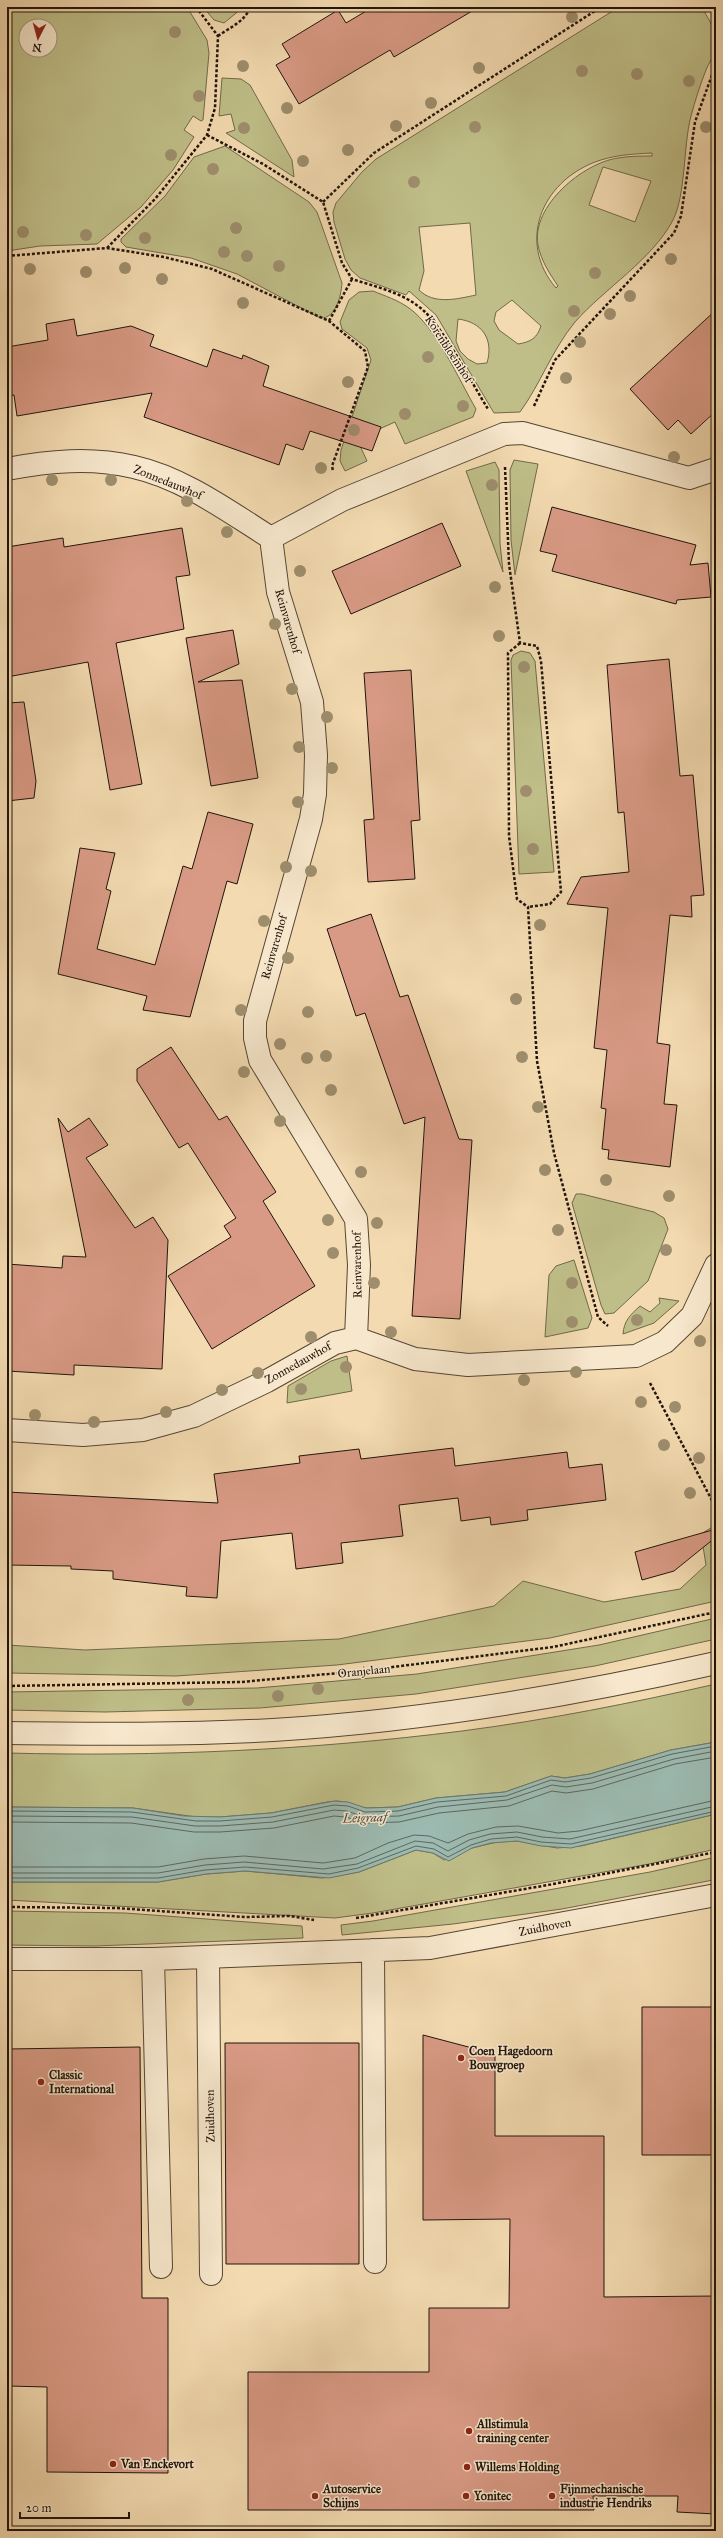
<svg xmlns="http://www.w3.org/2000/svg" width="723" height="2538" font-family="'IM FELL Great Primer',serif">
  <rect width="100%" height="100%" fill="#f3dab0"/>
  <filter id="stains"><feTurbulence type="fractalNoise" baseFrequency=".005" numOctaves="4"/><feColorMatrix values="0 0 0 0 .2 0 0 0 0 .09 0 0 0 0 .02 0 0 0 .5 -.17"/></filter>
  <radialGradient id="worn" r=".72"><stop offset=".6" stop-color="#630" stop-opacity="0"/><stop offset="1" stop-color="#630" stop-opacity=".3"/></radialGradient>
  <path fill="#bfbe88" stroke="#70694a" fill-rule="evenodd" d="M10 7H187L207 40 209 53 203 120 201 121 193 116 184 130 194 137 173 170 141 207 97 244 40 246 7 251V15ZM26 26H50V50H26Z
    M203 7H241V9L224 23 214 20Z
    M619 7H702C709 22 717 28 716 45 716 54 709 62 706 70 700 85 695 101 691 116 683 147 686 194 673 220 652 260 605 288 575 322 552 350 541 383 520 412L494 413 436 315 409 291 406 295 360 278 351 270 345 259 334 222 333 212 336 203 362 172 376 159ZM652 153V156C641 156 629 156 618 158 583 163 531 206 538 245 541 261 550 274 558 286L556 288C517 242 541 183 595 162 614 155 632 154 652 153ZM603 167 651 181 635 222 589 205ZM470 223 476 295C457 299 434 305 419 290L424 271 419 227ZM512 300 541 326C537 338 531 342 518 344L499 330 494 321 496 312ZM458 319C482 322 494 339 487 363L477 364 468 359 460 351 456 341Z
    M222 78 241 79 250 85 292 160 294 177 226 133 235 130 231 114 219 116Z
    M225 146 309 202 317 212 342 283C341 296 336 319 320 318L237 274 191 258 126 247 121 242V239L165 196 194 157Z
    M373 291C385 296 398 300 409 308 436 327 459 380 476 409L473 417 405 444 395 422 357 439 367 461 345 471 340 461 341 450 371 360 367 348 342 329 340 322 349 300 359 292Z
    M514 460 538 464 515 575 511 540 510 470Z
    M495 462 499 470 500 543 503 572 466 471Z
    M521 651 530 653 535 661 554 872 519 874 511 660 513 655Z
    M576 1194H582L654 1212 664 1218 668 1229 648 1281 614 1313 605 1314 601 1305 572 1203Z
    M574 1260 592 1318 588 1328 545 1337 549 1275 556 1266Z
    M659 1298 679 1301 654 1323 623 1334C624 1321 630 1315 640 1306L650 1312 660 1303Z
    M347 1356 352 1391 287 1403 288 1386 331 1361Z
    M714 1526 716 1532V1601L550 1638 337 1665 176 1676 7 1673V1645L85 1650 339 1639 494 1606 523 1581 604 1602 680 1589 706 1565 701 1534Z
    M716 1618V1639L595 1666 416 1694 260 1708 105 1712 7 1710V1692L257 1688 417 1674 599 1645Z
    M716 1684V1742L671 1750 590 1774 565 1778 551 1776 505 1792 436 1798 398 1807 366 1808 338 1801 327 1802 271 1813 220 1817H196L133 1808 7 1807V1753C159 1757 311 1750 462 1731 547 1720 632 1703 716 1684Z
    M716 1814V1849L649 1864 373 1913 335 1918 7 1900V1882H158L206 1874 245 1871 322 1878 359 1872 416 1850 433 1853 444 1860 472 1848 497 1842 517 1841 557 1848 581 1846Z
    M716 1857V1879L708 1881 562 1909 453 1924 342 1935 341 1925 373 1921 650 1872Z
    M7 1911 125 1913 302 1926 303 1938 95 1946 7 1945Z"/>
  <path fill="#9cbab1" stroke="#6a786f" d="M716 1742V1814L571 1848 541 1846 517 1841 491 1843 472 1848 449 1861 433 1853 416 1850 359 1872 329 1878 245 1871 206 1874 158 1882H7V1807L133 1808 184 1816 220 1817 271 1813 334 1801 348 1802 366 1808 398 1807 436 1798 505 1792 551 1776 565 1778 590 1774 671 1750Z"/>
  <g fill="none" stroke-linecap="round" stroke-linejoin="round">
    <path stroke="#5e675e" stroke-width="1" d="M7 1811 132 1812 196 1821H220L272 1817 334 1805 348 1806 365 1812 398 1811 437 1802 506 1796 551 1780 565 1782 591 1778 672 1754 716 1746
      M7 1816 132 1817 195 1826H220L273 1822 334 1810 347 1811 364 1817 399 1816 438 1807 507 1800 552 1785 566 1787 592 1783 674 1759 716 1751
      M7 1822 131 1823 194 1832H220L274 1828 334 1816 346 1817 364 1823 399 1822 439 1813 509 1806 552 1791 566 1793 593 1789 675 1764 716 1757
      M7 1867H158L204 1859 244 1856 323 1863 355 1858 388 1843 414 1835 429 1836 448 1843 468 1834 496 1827 518 1826 558 1833 579 1831 716 1800
      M7 1873H158L205 1865 244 1862 323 1869 357 1864 415 1841 433 1843 448 1851 469 1840 490 1834 517 1832 542 1837 570 1839 716 1806
      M7 1878H158L205 1870 245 1867 329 1874 358 1868 416 1846 434 1849 448 1857 471 1845 491 1839 517 1837 541 1842 571 1844 716 1811"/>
  </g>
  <path fill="#d99a85" stroke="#20140c" d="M373 7H479L394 57 390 50 299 104 276 65 290 57 282 44 338 10 346 23Z
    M716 310V411L691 434 678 420 668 430 630 389Z
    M74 319 77 336 131 326 154 335 150 346 207 367 213 349 242 359 243 355 269 366 263 386 381 427 372 451 310 431 303 450 286 444 279 465 144 417 152 393 17 416 14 395 7 396V347L48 340 46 324Z
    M552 507 696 545 690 565 708 563 711 597 677 600 676 604 552 571 557 555 540 551Z
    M442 523 461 566 351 614 332 571Z
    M182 528 190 575 176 577 184 629 116 643 142 784 110 790 88 662 7 677V547L63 538 64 547Z
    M233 630 239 664 198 682 242 680 258 778 211 786 186 638Z
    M669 659 680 776 693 775 704 895 691 896 692 917 670 915 657 1043 670 1045 664 1104 677 1105 670 1167 608 1159 609 1150 602 1149 606 1109 601 1108 607 1050 594 1048 608 908 567 904 581 877 629 872 624 812 618 813 607 665Z
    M411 670 420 820 411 821 415 879 368 882 364 820 374 819 364 673Z
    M24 702 36 781 34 798 7 801V703Z
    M208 812 253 824 237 884 227 881 190 1017 143 1010 147 996 58 974 80 848 115 853 106 889 111 891 97 949 155 965 183 866 192 869Z
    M371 914 400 997 408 995 459 1139 472 1140 460 1319 412 1316 425 1117 404 1124 365 1013 356 1016 327 929Z
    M171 1047 219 1120 227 1116 276 1192 263 1201 315 1286 212 1349 168 1276 231 1237 224 1226 236 1218 188 1143 179 1148 137 1081V1069Z
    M58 1118 68 1132 89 1118 108 1145 86 1158 135 1228 153 1217 168 1240 162 1369 74 1365V1375L7 1371V1264L62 1268 63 1256 86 1257Z
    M453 1448 455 1466 567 1452 569 1468 602 1464 606 1500 527 1510 528 1520 491 1525 490 1517 461 1521 458 1498 399 1505 403 1536 341 1543 343 1563 296 1569 292 1533 221 1541 217 1598 186 1596 187 1587 113 1579V1571L71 1569V1566L7 1565V1492L218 1503 214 1474 300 1463 299 1456 359 1449 361 1459Z
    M716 1529V1537L674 1571 642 1580 635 1552Z
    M642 2007H716V2155H642Z
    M423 2035 495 2054V2136H604V2297L716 2296V2514L677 2512 678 2496H593L594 2510H248V2372H429V2308H509L510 2219 423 2220Z
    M225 2043H359V2264H226Z
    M140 2047 142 2298H168V2473L47 2472V2387L9 2386 7 2049Z"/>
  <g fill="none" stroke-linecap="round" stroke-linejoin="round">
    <g stroke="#554635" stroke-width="24">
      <path id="minor" d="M7 469C49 461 91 457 134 467 183 478 228 511 271 538
        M271 538 278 592 312 702 316 755 315 794 311 819 255 1021V1038L260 1060 356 1219 359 1265 356 1338
        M271 538 342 500 504 434 523 433 689 478 716 469
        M7 1430 83 1435 143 1430 194 1416 267 1381 335 1343 356 1338 415 1359 468 1365 636 1356 665 1342 692 1316 716 1265
        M7 1733C96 1734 184 1735 273 1730 422 1721 570 1696 716 1663
        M373 1950 375 2262
        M208 1957 211 2274
        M7 1959H153L430 1948 716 1895
        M153 1959 161 2267"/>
    </g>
    <path stroke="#20140c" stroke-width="2.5" stroke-dasharray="3 2" stroke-linecap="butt" d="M710 7 716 17
      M218 36C229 28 246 21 250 7
      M207 135 263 164 323 202 342 263 352 279C376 287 405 293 424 311 446 332 471 382 488 409
      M323 202 374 153 601 7
      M107 248 155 199 207 135 215 108 218 36 196 7
      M7 256 107 248 164 257 212 269 329 321 365 351 368 367 332 466 333 471
      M329 321 352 279
      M534 406 555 360 674 233 681 216 695 122 716 64
      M505 467 509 564 520 643 537 646 541 661 561 892 550 904 528 907
      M520 643 508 653 509 836 517 899 528 907 537 1061 554 1153 598 1317 608 1326
      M650 1383 716 1508
      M7 1686 241 1682 361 1671 553 1647 716 1612
      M7 1907 116 1908 245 1917 290 1916 314 1920
      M356 1918 548 1885 716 1852"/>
    <use href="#minor" stroke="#f7e7cc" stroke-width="22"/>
  </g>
  <g fill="#9e8e6d">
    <circle cx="572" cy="17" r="6"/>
    <circle cx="175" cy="32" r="6"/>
    <circle cx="243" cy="66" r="6"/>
    <circle cx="479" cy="68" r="6"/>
    <circle cx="582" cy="71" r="6"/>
    <circle cx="637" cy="74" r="6"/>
    <circle cx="689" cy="81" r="6"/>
    <circle cx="199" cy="96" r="6"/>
    <circle cx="431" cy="103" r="6"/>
    <circle cx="287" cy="108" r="6"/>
    <circle cx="396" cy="126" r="6"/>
    <circle cx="475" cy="127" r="6"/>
    <circle cx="706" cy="127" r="6"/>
    <circle cx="244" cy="128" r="6"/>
    <circle cx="348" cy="150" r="6"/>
    <circle cx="171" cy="155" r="6"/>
    <circle cx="303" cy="161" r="6"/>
    <circle cx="213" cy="169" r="6"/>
    <circle cx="414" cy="182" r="6"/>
    <circle cx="236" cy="228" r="6"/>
    <circle cx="23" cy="232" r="6"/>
    <circle cx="86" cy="235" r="6"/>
    <circle cx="145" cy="238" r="6"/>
    <circle cx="224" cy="252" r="6"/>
    <circle cx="247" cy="256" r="6"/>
    <circle cx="671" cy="259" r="6"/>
    <circle cx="279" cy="266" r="6"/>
    <circle cx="125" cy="268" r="6"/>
    <circle cx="30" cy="269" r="6"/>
    <circle cx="86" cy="272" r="6"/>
    <circle cx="595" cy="273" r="6"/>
    <circle cx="162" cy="279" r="6"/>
    <circle cx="630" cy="296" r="6"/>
    <circle cx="243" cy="303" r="6"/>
    <circle cx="574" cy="311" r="6"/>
    <circle cx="610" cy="314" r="6"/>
    <circle cx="580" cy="342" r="6"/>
    <circle cx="428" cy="357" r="6"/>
    <circle cx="566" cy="378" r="6"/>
    <circle cx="348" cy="382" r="6"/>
    <circle cx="463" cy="406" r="6"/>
    <circle cx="405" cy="414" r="6"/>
    <circle cx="354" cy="430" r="6"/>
    <circle cx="674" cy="457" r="6"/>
    <circle cx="321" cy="468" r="6"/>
    <circle cx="52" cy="480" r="6"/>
    <circle cx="111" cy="480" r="6"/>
    <circle cx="492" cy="485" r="6"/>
    <circle cx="187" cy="501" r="6"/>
    <circle cx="227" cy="532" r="6"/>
    <circle cx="300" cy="571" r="6"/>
    <circle cx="495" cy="587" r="6"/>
    <circle cx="275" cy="624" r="6"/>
    <circle cx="499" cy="636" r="6"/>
    <circle cx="524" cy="667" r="6"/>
    <circle cx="292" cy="689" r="6"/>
    <circle cx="327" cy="717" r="6"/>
    <circle cx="299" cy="747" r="6"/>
    <circle cx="332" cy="768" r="6"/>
    <circle cx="526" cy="791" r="6"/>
    <circle cx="298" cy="802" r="6"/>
    <circle cx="533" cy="849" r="6"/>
    <circle cx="286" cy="867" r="6"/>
    <circle cx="311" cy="871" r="6"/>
    <circle cx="264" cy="921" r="6"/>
    <circle cx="540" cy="925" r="6"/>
    <circle cx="288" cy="958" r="6"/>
    <circle cx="516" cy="999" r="6"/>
    <circle cx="241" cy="1010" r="6"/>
    <circle cx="308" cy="1012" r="6"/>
    <circle cx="280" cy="1044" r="6"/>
    <circle cx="326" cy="1056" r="6"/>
    <circle cx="522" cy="1057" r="6"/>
    <circle cx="307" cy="1058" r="6"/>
    <circle cx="244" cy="1072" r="6"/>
    <circle cx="331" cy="1090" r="6"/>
    <circle cx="538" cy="1107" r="6"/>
    <circle cx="280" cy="1121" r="6"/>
    <circle cx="545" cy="1170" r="6"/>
    <circle cx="361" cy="1172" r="6"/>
    <circle cx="606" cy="1180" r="6"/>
    <circle cx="669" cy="1196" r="6"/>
    <circle cx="328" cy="1220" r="6"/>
    <circle cx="377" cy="1223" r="6"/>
    <circle cx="558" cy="1230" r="6"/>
    <circle cx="666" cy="1250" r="6"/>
    <circle cx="333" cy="1253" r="6"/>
    <circle cx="374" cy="1283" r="6"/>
    <circle cx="572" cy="1283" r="6"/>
    <circle cx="637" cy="1320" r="6"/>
    <circle cx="572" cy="1322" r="6"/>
    <circle cx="391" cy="1332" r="6"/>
    <circle cx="311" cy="1337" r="6"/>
    <circle cx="700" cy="1341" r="6"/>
    <circle cx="346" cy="1367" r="6"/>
    <circle cx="576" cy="1372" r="6"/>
    <circle cx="258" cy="1373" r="6"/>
    <circle cx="524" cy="1380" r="6"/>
    <circle cx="301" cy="1389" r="6"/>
    <circle cx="222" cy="1390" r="6"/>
    <circle cx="641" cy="1402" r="6"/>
    <circle cx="675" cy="1407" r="6"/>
    <circle cx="166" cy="1412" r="6"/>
    <circle cx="35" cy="1415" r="6"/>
    <circle cx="94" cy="1422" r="6"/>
    <circle cx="664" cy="1445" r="6"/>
    <circle cx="699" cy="1458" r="6"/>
    <circle cx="690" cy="1493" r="6"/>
    <circle cx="318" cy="1689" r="6"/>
    <circle cx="278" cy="1696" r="6"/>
    <circle cx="188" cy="1700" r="6"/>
  </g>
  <g fill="#8f2418" stroke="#f7e7cc" stroke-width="1.5">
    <circle cx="461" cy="2058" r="4"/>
    <circle cx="41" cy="2082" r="4"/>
    <circle cx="469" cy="2431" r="4"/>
    <circle cx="113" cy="2464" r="4"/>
    <circle cx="467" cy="2467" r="4"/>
    <circle cx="315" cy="2496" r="4"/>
    <circle cx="466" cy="2496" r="4"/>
    <circle cx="552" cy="2496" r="4"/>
  </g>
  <g text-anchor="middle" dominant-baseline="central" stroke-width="3" stroke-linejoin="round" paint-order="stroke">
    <g font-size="12" fill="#20140c" stroke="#f7e7cc">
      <text transform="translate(449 349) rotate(57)">Korenbloemhof</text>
      <text transform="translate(168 482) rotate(22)">Zonnedauwhof</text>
      <text transform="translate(288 621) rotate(74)">Reinvarenhof</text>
      <text transform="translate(274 947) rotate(-74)">Reinvarenhof</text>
      <text transform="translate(357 1265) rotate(-91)">Reinvarenhof</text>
      <text transform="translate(298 1363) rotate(-29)">Zonnedauwhof</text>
      <text transform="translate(364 1671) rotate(-6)">Oranjelaan</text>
      <text transform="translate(545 1927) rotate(-11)">Zuidhoven</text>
      <text transform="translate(210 2116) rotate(-91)">Zuidhoven</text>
    </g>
    <g font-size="12" font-weight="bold" fill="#20140c" stroke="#f7e7cc" text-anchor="start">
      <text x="469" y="2051">Coen Hagedoorn<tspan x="469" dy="14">Bouwgroep</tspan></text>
      <text x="49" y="2075">Classic<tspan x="49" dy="14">International</tspan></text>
      <text x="477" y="2424">Allstimula<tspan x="477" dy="14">training center</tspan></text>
      <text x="121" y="2464">Van Enckevort</text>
      <text x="475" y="2467">Willems Holding</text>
      <text x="323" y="2489">Autoservice<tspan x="323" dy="14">Schijns</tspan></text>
      <text x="560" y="2489">Fijnmechanische<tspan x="560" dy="14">industrie Hendriks</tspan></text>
      <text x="474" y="2496">Yonitec</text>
    </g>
    <g font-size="13" font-style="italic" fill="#4b4e46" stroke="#f7e7cc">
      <text transform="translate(365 1818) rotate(-2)">Leigraaf</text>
    </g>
  </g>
  <rect width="723" height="2538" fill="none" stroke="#f3dab0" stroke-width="24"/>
  <rect x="8" y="8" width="707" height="2522" fill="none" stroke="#20140c" stroke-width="2"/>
  <rect x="12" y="12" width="699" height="2514" fill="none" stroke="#20140c"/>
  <g transform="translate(38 38) rotate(186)"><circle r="19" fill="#f7e7cc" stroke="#a1937f"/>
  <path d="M0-3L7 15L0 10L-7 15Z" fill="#8f2418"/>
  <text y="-6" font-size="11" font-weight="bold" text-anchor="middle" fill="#20140c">N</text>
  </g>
  <path d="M20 2512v6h109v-6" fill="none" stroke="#20140c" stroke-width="2"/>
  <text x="26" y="2512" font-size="12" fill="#20140c" stroke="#f7e7cc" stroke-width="3" paint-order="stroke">20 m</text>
  <rect width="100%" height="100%" filter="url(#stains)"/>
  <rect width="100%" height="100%" fill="url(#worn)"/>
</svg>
